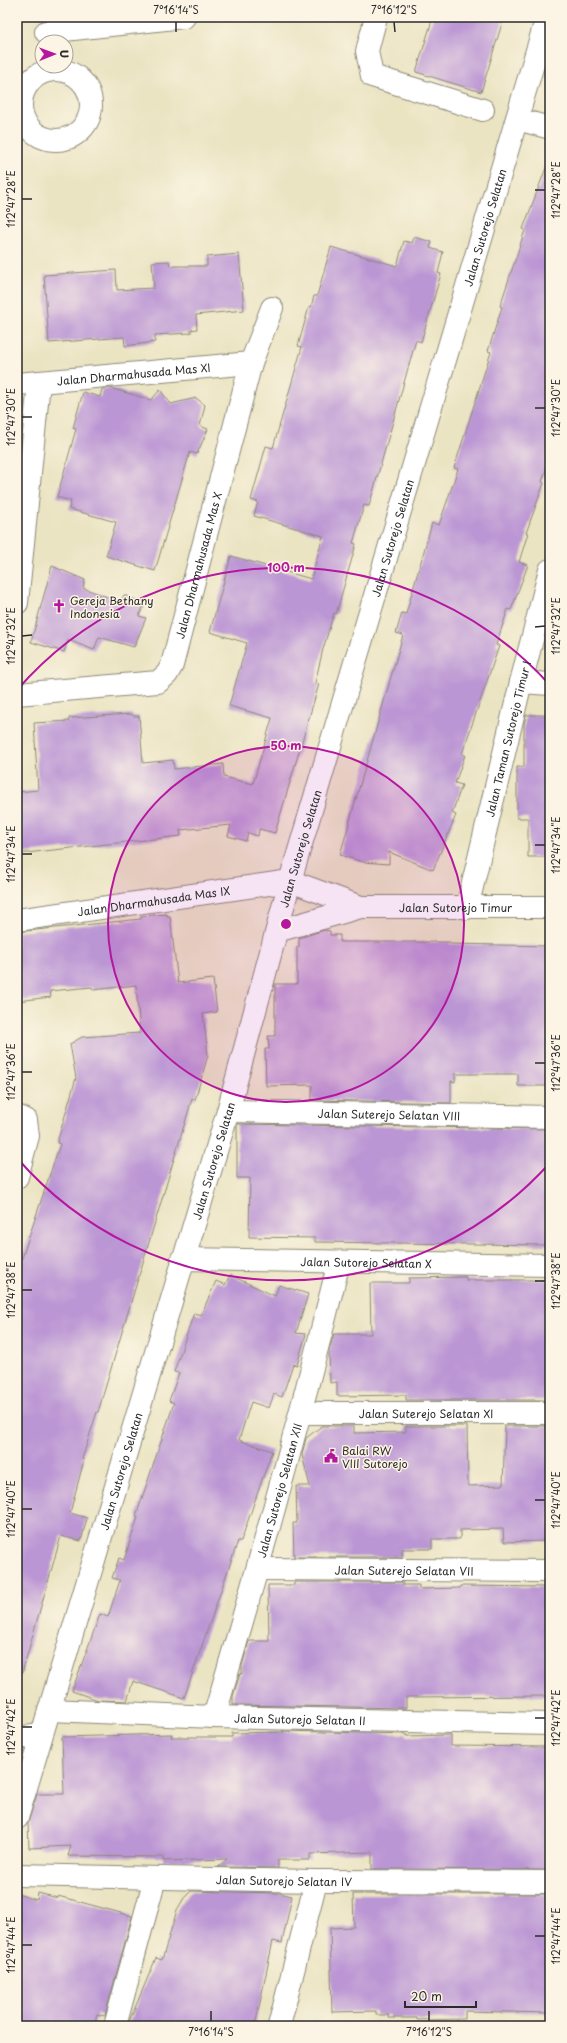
<svg xmlns="http://www.w3.org/2000/svg" width="567" height="2043" font-family="'Playpen Sans',sans-serif">
  <rect width="100%" height="100%" fill="#fcf5e5"/>
  <filter id="ink" filterUnits="userSpaceOnUse"><feTurbulence type="fractalNoise" baseFrequency=".025" numOctaves="2"/><feDisplacementMap in="SourceGraphic" scale="8" xChannelSelector="R" yChannelSelector="G"/><feConvolveMatrix kernelMatrix="1 2 1 2 8 2 1 2 1" color-interpolation-filters="sRGB"/></filter>
  <filter id="wash" filterUnits="userSpaceOnUse"><feTurbulence type="fractalNoise" baseFrequency=".012" numOctaves="4" result="noise"/><feDisplacementMap in="SourceGraphic" scale="16" xChannelSelector="R" yChannelSelector="G"/><feGaussianBlur stdDeviation="0.9" result="paint"/><feColorMatrix in="noise" values="0 0 0 0 0 0 0 0 0 0 0 0 0 0 0 0 0 1.4 0 .05"/><feComposite in="paint" operator="in"/></filter>
  <g filter="url(#wash)">
    <rect width="100%" height="100%" fill="#ebe4c3"/>
    <g id="blocks">
      <path fill="#bb96d4" d="M433 17H504L481 92 416 72Z
        M547 165 550 166V457L542 482 544 483 526 533H528L519 562 528 565 511 610 508 609 496 645 499 646 462 754 465 755 455 783 462 785 452 813 456 815 433 870 389 852V864L363 862 340 855 403 635 396 633 402 613 406 614 432 523 439 525 458 469 454 468 491 352 488 351 502 307 500 306 525 230 523 229Z
        M414 237 432 242 430 248 443 252 438 273 441 274 421 342 416 340 369 506 364 505 353 543 356 544 336 614 334 613 323 649 315 683 319 684 275 833 259 829 258 836 248 833 246 841 228 836 231 825 180 830 181 836 17 854V792L38 790 34 723 69 721V718L131 714 134 716H139L143 763 173 760 174 769 223 764 224 777 253 784 272 718 229 706 247 643 210 632 231 556 311 579 323 536 254 516 258 502 251 500 266 446 273 448 302 347 298 346 309 307H311L314 296H317L331 247 397 266 404 241 412 243Z
        M239 254 244 310 196 315 197 329 191 330V333L155 335V342L125 346 124 337 49 343 44 275 116 270 117 290 154 288 152 262 169 261 170 266H207V257Z
        M110 388 151 400 160 390 171 404 196 398 205 405 200 426 208 429 197 454 190 452 155 571 106 556 116 522 69 509 71 501 57 497 76 429 73 428 83 392 100 397 102 389Z
        M52 566 85 580 83 588 121 602 124 595 145 604 139 616 146 618 134 647 99 637 94 650 68 640 64 652 31 642Z
        M526 715H550V857H528V818H517V767H524V725Z
        M167 914V916H170L178 983 213 979 217 1012 203 1014 208 1055 195 1100 192 1099 98 1412H97L82 1459 84 1460 70 1513 87 1518 81 1541 61 1536 22 1673 17 1672V1273L60 1144 57 1143 76 1078 70 1044 82 1037 140 1033 136 985 93 990 92 987 50 991 51 997 17 1001V932L141 919V916Z
        M324 930 330 931V935H340V942H450V944L550 946V1086H518V1074H455V1082L451 1081V1103L312 1100V1085L266 1086 265 1049H269L268 1036H275V984H297V947H299V938Z
        M237 1124 550 1129V1245L315 1242V1238L249 1237 250 1178H237Z
        M230 1275 275 1296 279 1285 308 1294 296 1333 306 1334 297 1365 293 1364 282 1397 274 1394 269 1408 251 1402 239 1440 272 1451 241 1541H238L184 1698 133 1681 127 1701 98 1700 72 1691 100 1614 108 1617 120 1580 112 1578 119 1558 124 1560 138 1517 136 1516 174 1403 169 1401 179 1373 174 1372 194 1313 201 1315 216 1281 225 1285Z
        M466 1277V1280H550V1400H406V1395L337 1396V1382L330 1383 329 1351 334 1334H371L370 1283H409V1278Z
        M322 1426H354V1433L406 1432V1426H467L468 1486 503 1485 505 1426H550V1541L504 1542 503 1529 460 1530V1539H432V1549H402V1557H294L293 1523H297L296 1486H310L302 1455 306 1438Z
        M294 1582H403V1585H419V1589L460 1588V1586L547 1587V1596H550V1696L406 1697V1708L233 1705V1696L240 1674H242V1666L249 1641H269L268 1585H294Z
        M282 1731 406 1734V1736L451 1735V1746L550 1747V1870L372 1869V1852L310 1854V1860H278V1868L218 1867 227 1859 163 1861V1857L68 1856 71 1846 29 1848 28 1823 37 1794H64L62 1737 172 1734 171 1737H232V1733L284 1732Z
        M191 1891 279 1893 292 1896 282 1943 273 1941 255 2026H143L129 2022 156 1958 162 1960 177 1910 184 1898Z
        M38 1893 58 1898V1896L132 1916 105 2016 97 2014 94 2026H17V1894L37 1900Z
        M353 1894H550V2013L465 2011V2019L417 2020V2018H389V2015H376V2011L332 2012 330 1928 354 1927Z"/>
    </g>
  </g>
  <g filter="url(#ink)">
    <use href="#blocks" fill-opacity="0" stroke="#8b8877" stroke-width="1"/>
    <g fill="none" stroke-linecap="round" stroke-linejoin="round">
      <g stroke="#8b8877" stroke-width="24">
        <g id="minor">
          <path d="M376 17 367 51 372 76 483 110"/>
          <path d="M46 32 184 17"/>
          <circle cx="56" cy="105" r="35"/>
          <path d="M517 119 550 128"/>
          <path id="s1" d="M17 384 251 363"/>
          <path d="M17 603 39 383"/>
          <path d="M521 682 550 684"/>
          <path id="s2" d="M17 694 158 682 167 674 172 665 251 363 272 308"/>
          <path d="M290 881 361 907"/>
          <path id="s3" d="M467 908 521 682 550 570"/>
          <path id="s4" d="M17 920 290 881"/>
          <path id="s5" d="M277 931 361 907H550"/>
          <path id="s6" d="M228 1111 550 1117"/>
          <path d="M17 1116 26 1120 28 1136 17 1177"/>
          <path id="s7" d="M182 1259 550 1265"/>
          <path id="s8" d="M301 1413H550"/>
          <path id="s9" d="M258 1569 550 1571"/>
          <path id="s10" d="M50 1710 214 1717 550 1724"/>
          <path id="s11" d="M214 1717C259 1566 301 1415 339 1262"/>
          <path d="M17 1738 41 1735"/>
          <path id="s12" d="M17 1818 228 1111 290 881 547 17"/>
          <path id="s13" d="M17 1875 316 1881 550 1882"/>
          <path d="M115 2026 155 1878"/>
          <path d="M279 2026 316 1881"/>
        </g>
      </g>
      <use href="#minor" stroke="#fff" stroke-width="22"/>
    </g>
  </g>
  <path fill="none" stroke="#2b2b2b" stroke-width="1.5" d="M176 22V32M394 22 395 32M535 190H545M22 199H32M535 408H545M22 417H32M535 627 545 626M22 636 32 635M535 845H545M22 854H32M535 1063H545M22 1072H32M535 1281H545M22 1290H32M535 1500H545M22 1509H32M535 1718H545M22 1727H32M535 1936H545M22 1945H32M211 2011V2021M429 2011V2021"/>
  <circle cx="286" cy="924" r="178" fill="#b5179e" fill-opacity=".12"/>
  <g fill="none" stroke="#b5179e" stroke-width="2">
    <circle cx="286" cy="924" r="178"/>
    <path d="M548 1165A356 356 0 0 1 17 1158M17 690A356 356 0 0 1 548 683"/>
  </g>
  <defs>
    <g id="church-bare" transform="scale(1.08)"><path d="M-1.2-6h2.4v3.5h3.3v2.4h-3.3V6h-2.4V-.1h-3.3v-2.4h3.3Z" fill="#b5179e" stroke="#fcf5e5" stroke-width="2.5" paint-order="stroke"/></g>
    <g id="civic-bare" transform="scale(1.08)"><path d="M-.6-6.5H3V-4.5H.6V-3L4-1V1h2V6H-6V1h2V-1L-.6-3ZM-1.2 2.5V6h2.4V2.5Z" fill="#b5179e" stroke="#fcf5e5" stroke-width="2.5" paint-order="stroke"/></g>
  </defs>
  <g fill-rule="evenodd">
    <use href="#church-bare" x="59" y="606"/>
    <use href="#civic-bare" x="331" y="1456"/>
  </g>
  <g text-anchor="middle" dominant-baseline="central" stroke-width="3" stroke-linejoin="round" paint-order="stroke">
    <g font-size="11" fill="#2b2b2b" stroke="#fcf5e5">
      <text stroke="none"><textPath href="#s12" startOffset="1658">Jalan Sutorejo Selatan</textPath></text>
      <text stroke="none"><textPath href="#s1" startOffset="117">Jalan Dharmahusada Mas XI</textPath></text>
      <text stroke="none"><textPath href="#s12" startOffset="1334">Jalan Sutorejo Selatan</textPath></text>
      <text stroke="none"><textPath href="#s2" startOffset="267">Jalan Dharmahusada Mas X</textPath></text>
      <text stroke="none"><textPath href="#s3" startOffset="174">Jalan Taman Sutorejo Timur I</textPath></text>
      <text stroke="none"><textPath href="#s12" startOffset="1010">Jalan Sutorejo Selatan</textPath></text>
      <text stroke="none"><textPath href="#s4" startOffset="138">Jalan Dharmahusada Mas IX</textPath></text>
      <text stroke="none"><textPath href="#s5" startOffset="182">Jalan Sutorejo Timur</textPath></text>
      <text stroke="none"><textPath href="#s6" startOffset="161">Jalan Suterejo Selatan VIII</textPath></text>
      <text stroke="none"><textPath href="#s12" startOffset="686">Jalan Sutorejo Selatan</textPath></text>
      <text stroke="none"><textPath href="#s7" startOffset="184">Jalan Sutorejo Selatan X</textPath></text>
      <text stroke="none"><textPath href="#s8" startOffset="125">Jalan Suterejo Selatan XI</textPath></text>
      <text stroke="none"><textPath href="#s12" startOffset="362">Jalan Sutorejo Selatan</textPath></text>
      <text stroke="none"><textPath href="#s11" startOffset="236">Jalan Sutorejo Selatan XII</textPath></text>
      <text stroke="none"><textPath href="#s9" startOffset="146">Jalan Suterejo Selatan VII</textPath></text>
      <text stroke="none"><textPath href="#s10" startOffset="250">Jalan Sutorejo Selatan II</textPath></text>
      <text stroke="none"><textPath href="#s13" startOffset="267">Jalan Sutorejo Selatan IV</textPath></text>
    </g>
    <g font-size="11" fill="#2b2b2b" stroke="#fcf5e5" text-anchor="start">
      <text x="70" y="600">Gereja Bethany<tspan x="70" dy="13">Indonesia</tspan></text>
      <text x="342" y="1450">Balai RW<tspan x="342" dy="13">VIII Sutorejo</tspan></text>
    </g>
  </g>
  <circle cx="286" cy="924" r="6" fill="#b5179e" stroke="#fcf5e5" stroke-width="2"/>
  <g font-size="12" text-anchor="middle" font-weight="bold" fill="#b5179e" stroke="#fcf5e5" stroke-width="3" stroke-linejoin="round" paint-order="stroke">
    <text x="286" y="572">100 m</text>
    <text x="286" y="750">50 m</text>
  </g>
  <rect width="567" height="2043" fill="none" stroke="#fcf5e5" stroke-width="44"/>
  <g transform="translate(54 54) rotate(89)"><circle r="19" fill="#fcf5e5" stroke="#a8a49b"/>
  <path d="M0-3L7 15L0 10L-7 15Z" fill="#b5179e"/>
  <text y="-6" font-size="11" font-weight="bold" text-anchor="middle" fill="#2b2b2b">U</text>
  </g>
  <path d="M405 2001v6h71v-6" fill="none" stroke="#2b2b2b" stroke-width="2"/>
  <text x="411" y="2001" font-size="12" fill="#2b2b2b" stroke="#fcf5e5" stroke-width="3" paint-order="stroke">20 m</text>
  <rect x="22" y="22" width="523" height="1999" fill="none" stroke="#2b2b2b" stroke-width="1.5"/>
  <g font-size="10" text-anchor="middle" fill="#2b2b2b">
    <text x="176" y="14">7°16'14"S</text>
    <text x="394" y="14">7°16'12"S</text>
    <text transform="translate(556 190) rotate(-90)" y="4">112°47'28"E</text>
    <text transform="translate(11 199) rotate(-90)" y="4">112°47'28"E</text>
    <text transform="translate(556 408) rotate(-90)" y="4">112°47'30"E</text>
    <text transform="translate(11 417) rotate(-90)" y="4">112°47'30"E</text>
    <text transform="translate(556 626) rotate(-90)" y="4">112°47'32"E</text>
    <text transform="translate(11 636) rotate(-90)" y="4">112°47'32"E</text>
    <text transform="translate(556 845) rotate(-90)" y="4">112°47'34"E</text>
    <text transform="translate(11 854) rotate(-90)" y="4">112°47'34"E</text>
    <text transform="translate(556 1063) rotate(-90)" y="4">112°47'36"E</text>
    <text transform="translate(11 1072) rotate(-90)" y="4">112°47'36"E</text>
    <text transform="translate(556 1281) rotate(-90)" y="4">112°47'38"E</text>
    <text transform="translate(11 1290) rotate(-90)" y="4">112°47'38"E</text>
    <text transform="translate(556 1500) rotate(-90)" y="4">112°47'40"E</text>
    <text transform="translate(11 1509) rotate(-90)" y="4">112°47'40"E</text>
    <text transform="translate(556 1718) rotate(-90)" y="4">112°47'42"E</text>
    <text transform="translate(11 1727) rotate(-90)" y="4">112°47'42"E</text>
    <text transform="translate(556 1936) rotate(-90)" y="4">112°47'44"E</text>
    <text transform="translate(11 1945) rotate(-90)" y="4">112°47'44"E</text>
    <text x="211" y="2036">7°16'14"S</text>
    <text x="429" y="2036">7°16'12"S</text>
  </g>
</svg>
